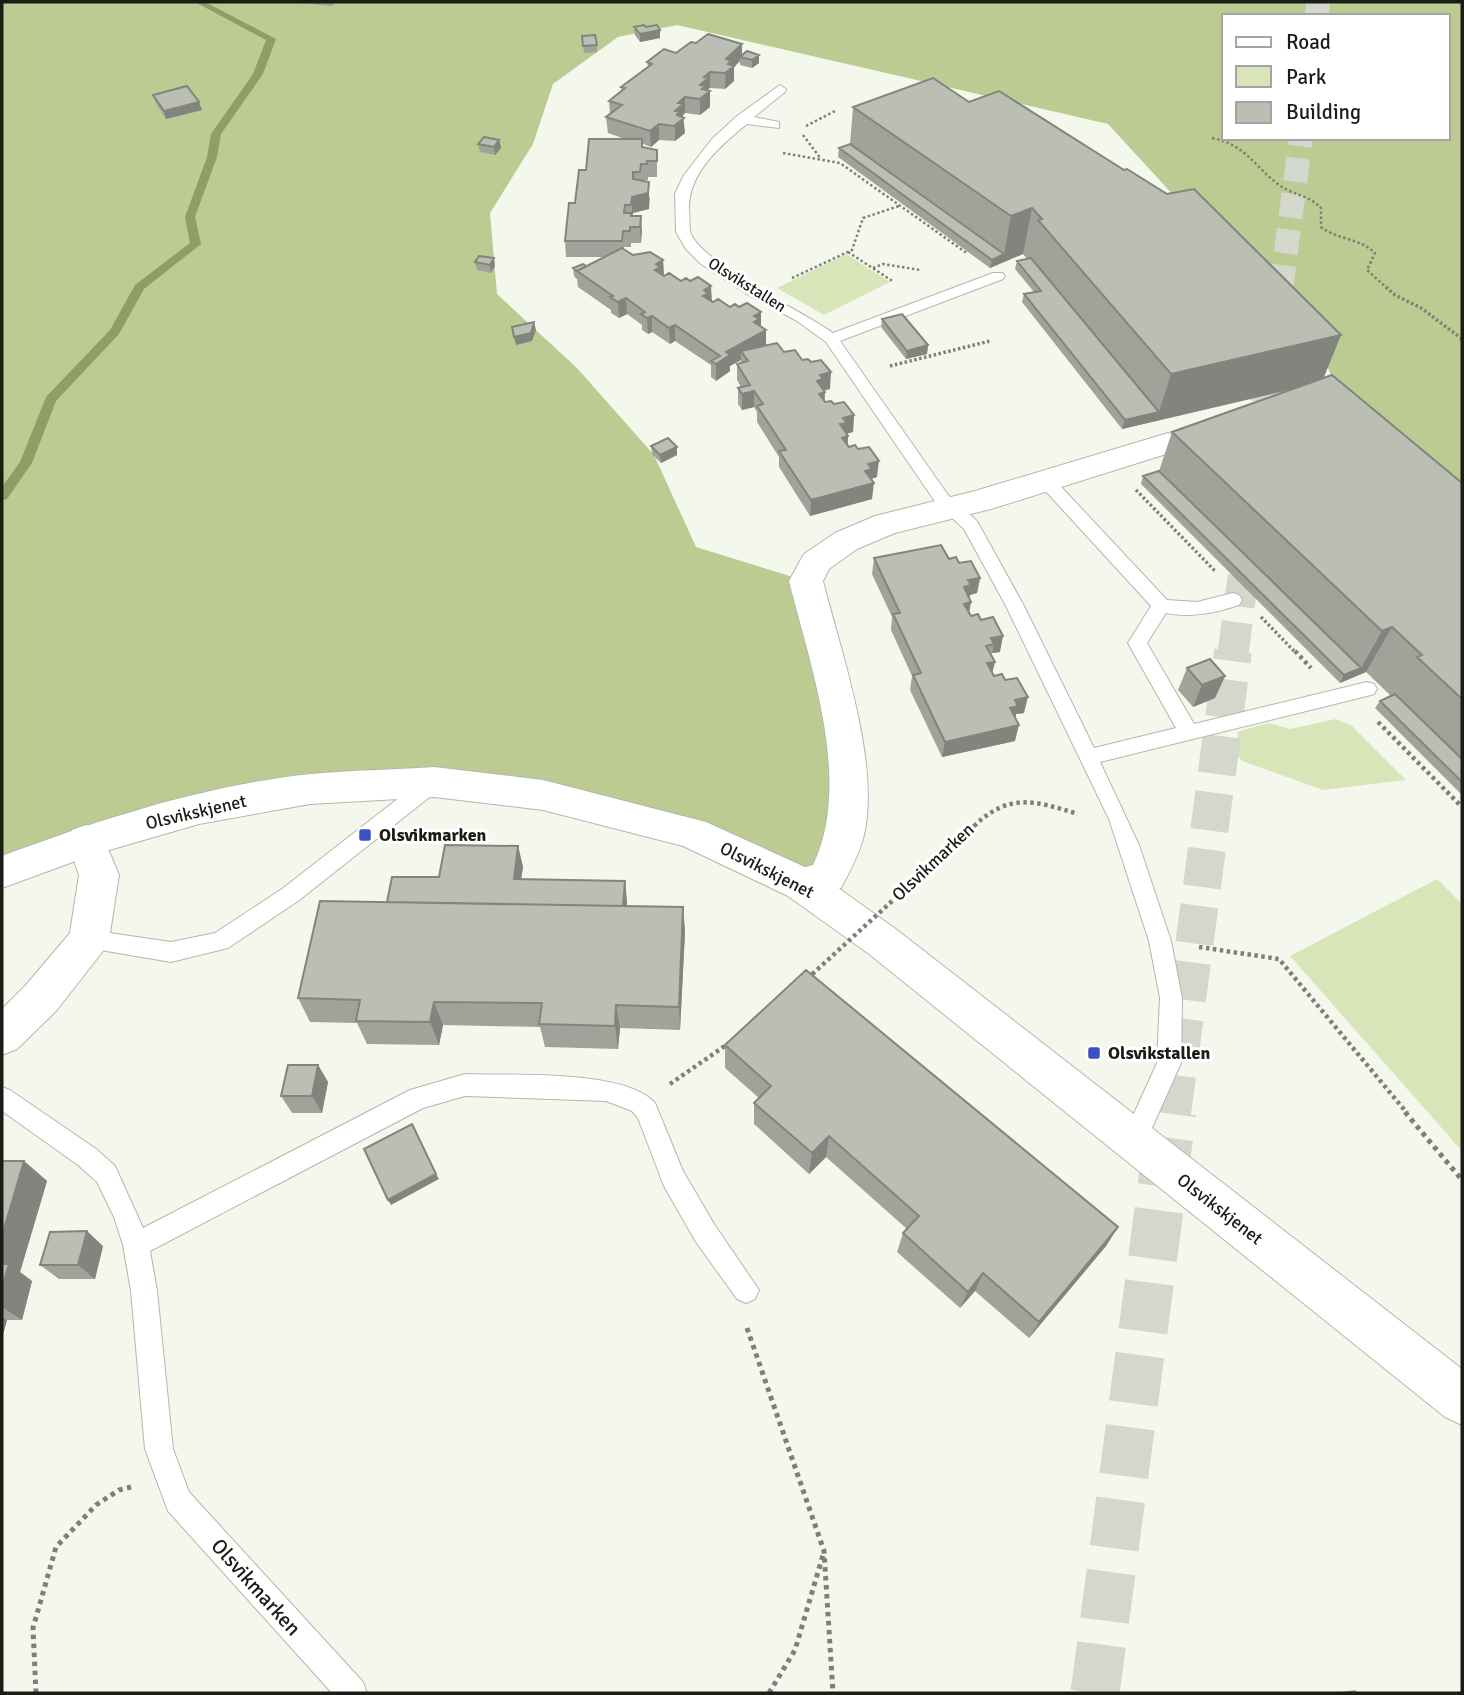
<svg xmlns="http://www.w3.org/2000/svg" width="1464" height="1695" font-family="Signika,sans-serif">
  <rect width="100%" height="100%" fill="#f4f8ec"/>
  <path fill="#d9e4b9" d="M846 254 890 282 824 315 777 288Z
    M1336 719 1352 726 1406 780 1323 790 1242 761 1226 741 1238 737 1237 732 1268 723 1290 729Z
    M1437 879 1462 904V1151L1290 956Z"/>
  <path fill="#bccb92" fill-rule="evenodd" d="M2 2H1462V525L1352 423 1324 359 1108 124 677 25 618 37 553 84 533 144 490 213 497 294 577 368 654 455 696 547 806 581 841 730 827 877 692 833 436 781 150 822 2 872ZM1224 16H1448V138H1224Z"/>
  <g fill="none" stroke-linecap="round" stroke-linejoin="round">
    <path fill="#909d67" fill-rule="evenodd" d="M195 2H205L276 39 263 74 221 134 217 157 195 217 201 244 144 289 119 334 56 401 32 463 7 499 2 500V487L20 462 46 397 110 330 135 285 190 243 185 217 207 157 211 134 253 74 266 40Z"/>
    <path stroke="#d3d7cc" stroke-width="24" stroke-dasharray="24 12" stroke-linecap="butt" d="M1317 16 1318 2
      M1281 289 1301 138"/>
    <path stroke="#d3d7cc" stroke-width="31" stroke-dasharray="31 16" stroke-linecap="butt" d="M1260 449 1281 287
      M1233 653 1249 533"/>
    <path stroke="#d3d7cc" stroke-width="38" stroke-dasharray="38 19" stroke-linecap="butt" d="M1172 1113 1233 651"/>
    <path stroke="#d3d7cc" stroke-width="49" stroke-dasharray="49 24" stroke-linecap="butt" d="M1095 1693 1172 1112"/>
    <g stroke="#b3b7ac" stroke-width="2">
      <path id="service" d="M780 85 786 89 785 92 754 117 779 122V128L747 124C720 146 688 173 689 210 690 216 689 225 690 231 697 261 804 312 833 333L993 273H1003L1005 276 1003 279 840 341 948 495 977 521 1024 606 1094 748 1176 728 1128 643 1151 606 1040 485 1037 481 1040 477H1052L1167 600 1197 602 1233 593 1239 595 1242 600 1239 605C1215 613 1192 618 1166 613L1147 643 1194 724 1367 682 1374 684 1377 689 1374 694 1367 696 1100 762 1139 845 1171 941 1182 998 1181 1063 1143 1148 1134 1151 1125 1148 1122 1140 1157 1063 1160 998 1149 941 1109 819 1006 606 964 529 936 503 826 342 797 321 747 294 701 264 686 249 676 232 675 194 684 175 712 139 737 116Z
        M434 774 441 776 444 782 441 788 298 901 228 948 171 962 89 948 81 946 78 939 81 932 89 930 171 942 215 933 282 889 427 776Z
        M465 1074C511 1076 625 1069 655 1103L683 1171 714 1224 759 1290 755 1299 746 1303 737 1299 696 1242 664 1186 638 1118 632 1111 606 1101 465 1096 423 1108 150 1251 157 1291 173 1449 189 1492 363 1682 367 1693H332L168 1511 145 1449 131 1291 123 1245 114 1217 97 1182 78 1165 2 1111V1087L10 1090 96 1149 115 1166 143 1228 410 1090Z"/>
    </g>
    <g stroke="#b3b7ac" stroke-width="2">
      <path id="minor" d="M1168 433 1179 436 1183 443 1179 450 991 509 895 533 857 549 829 569 823 581C841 653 882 767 863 839 858 856 849 873 841 888L802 900 788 896 782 884 788 872 813 865C853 782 810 665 789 581L804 554 835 533 875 516 975 491Z
        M86 825 100 830 119 875 109 939 103 951 56 1011 17 1049 2 1055V1009L26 985 70 933 79 875 67 841 72 830Z"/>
    </g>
    <g stroke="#b3b7ac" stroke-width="2">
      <path id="secondary" d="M434 767 543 780 706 822 816 872 897 930 1462 1369V1425L1445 1417 869 954 788 896 683 846 543 810 434 797 310 804 199 824 92 855 2 888V856C101 819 205 785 311 774 352 770 393 770 434 767Z"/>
    </g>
    <path stroke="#7d8078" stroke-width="2.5" stroke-dasharray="2.5 2.5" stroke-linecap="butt" d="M806 126 835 111
      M803 135 821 159
      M1212 138C1245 144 1255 167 1278 184 1292 195 1309 195 1321 208V227C1338 240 1360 238 1375 253L1367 270 1388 289
      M783 153 840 163 968 254
      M848 252 894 282
      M873 268 883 264 920 270
      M792 278 852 250 863 218 899 206"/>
    <path stroke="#7d8078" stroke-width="3.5" stroke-dasharray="2.5 2.5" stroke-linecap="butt" d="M1386 287 1395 295 1421 308 1462 339
      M890 366 990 341
      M1136 490 1215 571
      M1261 617 1296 653"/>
    <path stroke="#7d8078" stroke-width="4.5" stroke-dasharray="3.5 3.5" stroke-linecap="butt" d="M1295 651 1311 668
      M1378 722 1462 807
      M974 826C1010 792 1035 801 1078 814
      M1199 947 1279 959 1407 1113
      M670 1084 729 1043"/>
    <path stroke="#7d8078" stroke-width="5" stroke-dasharray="4.5 4.5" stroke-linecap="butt" d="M1405 1112 1462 1180
      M747 1328 824 1551 833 1693
      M36 1693 33 1628 56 1547 96 1505 119 1490 131 1487
      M769 1693 795 1650 823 1555"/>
    <use href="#service" fill="#fff" fill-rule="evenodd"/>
    <use href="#minor" fill="#fff" fill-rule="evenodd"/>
    <use href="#secondary" fill="#fff" fill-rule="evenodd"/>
    <path stroke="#7d8078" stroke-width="4.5" stroke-dasharray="3.5 3.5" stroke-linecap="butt" d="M807 979 974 826"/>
  </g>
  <path fill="#a0a39a" d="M300 2H335L332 6 301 3Z
    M634 27H646L660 38 640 42 635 35Z
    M582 36 597 45V52L584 53Z
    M696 43 742 44V56L759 63 752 68 740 65V61L734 67V81L725 89 710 88 708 89 710 107 700 115 685 113 683 115 685 133 675 141 659 140 651 147 643 144V147L657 150V177H648V180H642L650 198 649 209 633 213V216H641V243H631V247H624V249L633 255 663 260 664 276 711 301 730 307H739L761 312V327L766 330V345L802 360 830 389 824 390 825 402 834 404 854 415 853 432 846 433 848 436V445L877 477 871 479 872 499 810 516 779 467V457L757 422V412L754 407 742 410 738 404V388L741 387 737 380V364L741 363V360L730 366V371L716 381 711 377V365L675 341 670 344 652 332 648 334 642 330V325L627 314 619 318 611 313V310L578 287 577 279 574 276 573 268 586 266 605 257H566L565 241 586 170 625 139 608 133 606 117 610 114 609 101 622 91 621 87 648 67 647 62 676 53Z
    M933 78 1324 378 1462 483V795L1375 708 1380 701 1391 696 1366 672 1340 683 1141 484 1143 476 1159 471 1172 432 1294 389 1122 429 1022 302 1024 294 1034 292 1015 269 1017 261 1027 259 1023 254 990 268 838 157 839 148 850 144 853 107Z
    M153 95 202 110 166 119 156 103Z
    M499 140 501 148 495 155 480 152 478 144Z
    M475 262 495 266 491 273 477 270Z
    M882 319 928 345 927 354 906 359 881 327Z
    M651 446 677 455 661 463 652 454Z
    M874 558 949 559 959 563 980 578 977 593 970 595 969 597 971 602 969 613 1000 652 992 653 991 655 995 662 992 673 994 676 1024 713 1016 714 1015 741 942 757 910 690 912 676 891 630 892 617 872 574Z
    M1187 668 1225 676 1215 698 1193 707 1178 690Z
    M518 846 523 867 521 879 625 881 627 906 683 907 685 932 680 1030 620 1028 618 1049 545 1047 540 1027 443 1025 439 1045 367 1044 357 1023 310 1022 298 998 387 902 439 877Z
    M725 1045 1118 1227 1106 1246 1029 1338 975 1291 960 1308 897 1252 903 1233 907 1229 826 1157 809 1174 754 1124V1103L759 1098 725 1068Z
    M318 1065 328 1082 322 1113H292L281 1096Z
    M2 1161H24L47 1181 20 1272 32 1281 22 1320H7L2 1338Z
    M103 1246 95 1279H59L40 1265Z
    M1355 1690 1359 1693H1334Z"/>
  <path fill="#82857d" d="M660 30V38L640 42V34Z
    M742 44V57H740V61L734 67V81L725 89 726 59Z
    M759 55V63L752 68V60Z
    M710 72V88L708 89V92L710 91V107L700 115V85L704 77Z
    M685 97V113L683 115 685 133 675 141V111L678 103Z
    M199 102 202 110 166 119 164 111Z
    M659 124V140L651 147 650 131Z
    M499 140 501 148 495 155 494 147Z
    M649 182V209L633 213 632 221V197Z
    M1032 208 1023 254 990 268 992 260 1004 254 1011 216Z
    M641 216 642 232 641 243 640 227Z
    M494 258 495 266 491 273 490 265Z
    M663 260 664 277 656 286V264Z
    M711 286 712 302 703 296 704 290Z
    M626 298 627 314 619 318 618 302Z
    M761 312V329L766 330V346L741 351V360L730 366V371L716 381V364L754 316Z
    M652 316V332L648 334 647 318Z
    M534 322 536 330 532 341 516 345 514 337Z
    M675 325V341L670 344 669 328Z
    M1341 335 1322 382 1122 429 1125 420 1159 412 1171 374Z
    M928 345 927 354 906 359 907 351Z
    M831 372 830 389 822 391 825 392 824 408 818 410 817 381 820 375Z
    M754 391V407L742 410V394Z
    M854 415 853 432 846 434 848 436 847 452 841 454 840 424 843 418Z
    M677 447V455L661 463 660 455Z
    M879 461 877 477 871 479 874 483 872 499 810 516 811 500 868 464Z
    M980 578 977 593 970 595 968 601 964 587 968 580Z
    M971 602 968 618 964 604Z
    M1392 627 1366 672 1340 683 1344 675 1361 668 1382 631Z
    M1003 636 1000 652 992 653 994 644 991 638Z
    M995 662 991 677 987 663Z
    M1225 676 1215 698 1193 707 1202 685Z
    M1028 697 1024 713 1016 714 1014 722 1010 708 1015 700Z
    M1019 725 1015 741 942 757 945 742Z
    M518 846 523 867 518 899 514 879Z
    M625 881 627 901 625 932 622 912Z
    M683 907 685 932 680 1030 679 1007Z
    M434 1002 443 1025 439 1045 430 1022Z
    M616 1005 620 1028 618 1049 615 1026Z
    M318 1065 328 1082 322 1113 312 1096Z
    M829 1136 826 1157 809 1174 812 1153Z
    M24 1161 47 1181 20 1272 32 1281 22 1320 2 1307V1236Z
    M436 1174 439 1179 391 1205 388 1200Z
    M1118 1227 1106 1246 1029 1338 1039 1322Z
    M87 1231 103 1246 95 1279 78 1265Z
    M983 1273 975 1291 960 1308 968 1292Z
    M2 1317 7 1320 2 1338Z"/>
  <path fill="#babeb3" stroke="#82857d" stroke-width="2" d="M644 25 646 27 657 25 660 30 640 34 634 27Z
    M708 34 742 44 726 59 731 61 728 64 734 66 725 73 710 72 704 77 708 78 700 85 705 86 702 89 710 91 700 99 685 97 678 103 683 104 675 111 680 112 677 115 684 118 674 126 659 124 650 131 606 117 622 105 609 101 625 88 621 87 652 64 647 62 664 49 676 53 691 42 696 43Z
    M595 35 597 45 583 46 582 36Z
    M747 51 759 55 752 60 740 57Z
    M933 78 969 102 999 91 1124 170 1127 169 1167 194 1194 189 1341 335 1171 374 1038 220 1042 219 1032 208 1011 216 853 107Z
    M187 86 199 102 164 111 153 95Z
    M484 137 499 140 494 147 478 144Z
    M589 139H642V147L657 150V161H647V164H641L640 172H633V179L649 182 648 193 632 197 631 205H625L624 213H631V216H641L640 227H630V231H623L622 241H565L569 203H575L579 170H586Z
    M850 144 1004 254 992 260 839 148Z
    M622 248 633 255 650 252 663 260 656 264 660 267 655 270 664 276 669 273 681 281 686 278 690 281 698 277 711 286 704 290 708 293 703 296 713 302 718 299 730 307 735 304 739 307 747 303 761 312 754 316 759 319 754 322 766 330 726 352 730 355 716 364 711 361 720 356 675 325 669 328 652 316 647 318 641 314 645 312 626 298 618 302 610 297 613 296 577 271Z
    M479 256 494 258 490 265 475 262Z
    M1031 258 1159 412 1125 420 1024 294 1041 291 1017 261Z
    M583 264 586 266 577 271 573 268Z
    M902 314 928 345 907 351 882 319Z
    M534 322 531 333 514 337 512 327Z
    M777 343 784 352 795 350 802 360 808 359 811 362 821 360 831 372 820 375 823 379 817 381 825 392 819 394 825 402 831 401 834 404 844 402 854 415 843 418 847 423 840 424 848 436 842 438 849 447 855 445 858 449 869 447 879 461 868 464 872 469 865 471 874 483 811 500 779 451 786 450 757 406 763 404 754 391 742 394 738 388 750 385 737 364 748 361 741 351Z
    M1332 375 1462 483V699L1417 657 1422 655 1392 627 1382 631 1172 432Z
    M668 438 677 447 660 455 651 446Z
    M1159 471 1361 668 1344 675 1143 476Z
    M941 545 949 559 956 557 959 563 971 561 980 578 968 580 971 585 964 587 971 602 964 604 971 616 978 614 981 620 993 617 1003 636 991 638 994 644 986 646 995 662 987 663 994 676 1002 674 1005 680 1017 678 1028 697 1015 700 1018 706 1010 708 1019 725 945 742 913 675 921 673 893 614 900 613 874 558Z
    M1210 659 1225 676 1202 685 1187 668Z
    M1395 694 1462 759V782L1380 701Z
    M445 845 518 846 514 879 625 881 623 906 387 902 392 877H439Z
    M320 901 683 907 679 1007 616 1005 615 1026 539 1024 542 1003 434 1002 430 1022 356 1021 360 1000 298 998Z
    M806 970 1118 1227 1039 1322 983 1273 968 1292 903 1233 919 1216 829 1136 812 1153 754 1103 771 1086 725 1045Z
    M288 1065H318L312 1096H281Z
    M412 1124 436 1174 388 1200 364 1149Z
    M2 1161H24L2 1236Z
    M87 1231 78 1265H40L50 1232Z
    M2 1264H9L2 1287Z"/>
  <g fill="#3a50c3" stroke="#fff" stroke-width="2.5">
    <rect x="358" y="828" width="14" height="14" rx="3.5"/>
    <rect x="1087" y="1046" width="14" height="14" rx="3.5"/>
  </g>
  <g text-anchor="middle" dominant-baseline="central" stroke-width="6" stroke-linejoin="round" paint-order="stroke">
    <g font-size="16" fill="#1b1c18" stroke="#fff">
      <text transform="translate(747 285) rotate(32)">Olsvikstallen</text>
    </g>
    <g font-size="18" fill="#1b1c18" stroke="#fff">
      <text transform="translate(196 812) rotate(-13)">Olsvikskjenet</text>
      <text transform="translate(933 862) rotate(-43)">Olsvikmarken</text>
      <text transform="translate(767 870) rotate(27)">Olsvikskjenet</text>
      <text transform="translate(1220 1209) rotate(38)">Olsvikskjenet</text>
    </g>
    <g font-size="18" font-weight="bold" fill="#1b1c18" stroke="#fff" text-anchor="start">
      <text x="379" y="835">Olsvikmarken</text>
      <text x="1108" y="1053">Olsvikstallen</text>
    </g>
    <g font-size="21" fill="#1b1c18" stroke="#fff">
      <text transform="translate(256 1587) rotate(48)">Olsvikmarken</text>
    </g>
  </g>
  <rect width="1464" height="1695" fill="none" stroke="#1b1c18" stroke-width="7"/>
  <rect x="1222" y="14" width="228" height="126" fill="#ffffff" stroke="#a4a4a3" stroke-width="2"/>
  <rect x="1236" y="37" width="35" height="10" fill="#ffffff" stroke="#a4a4a3" stroke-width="2"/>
  <text x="1286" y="49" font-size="21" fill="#1b1c18">Road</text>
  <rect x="1236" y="66" width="35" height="21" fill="#d9e4b9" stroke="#a4a4a3" stroke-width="2"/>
  <text x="1286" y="84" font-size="21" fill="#1b1c18">Park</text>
  <rect x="1236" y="102" width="35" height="21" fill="#babeb3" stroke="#a4a4a3" stroke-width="2"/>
  <text x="1286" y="119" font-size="21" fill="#1b1c18">Building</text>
</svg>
